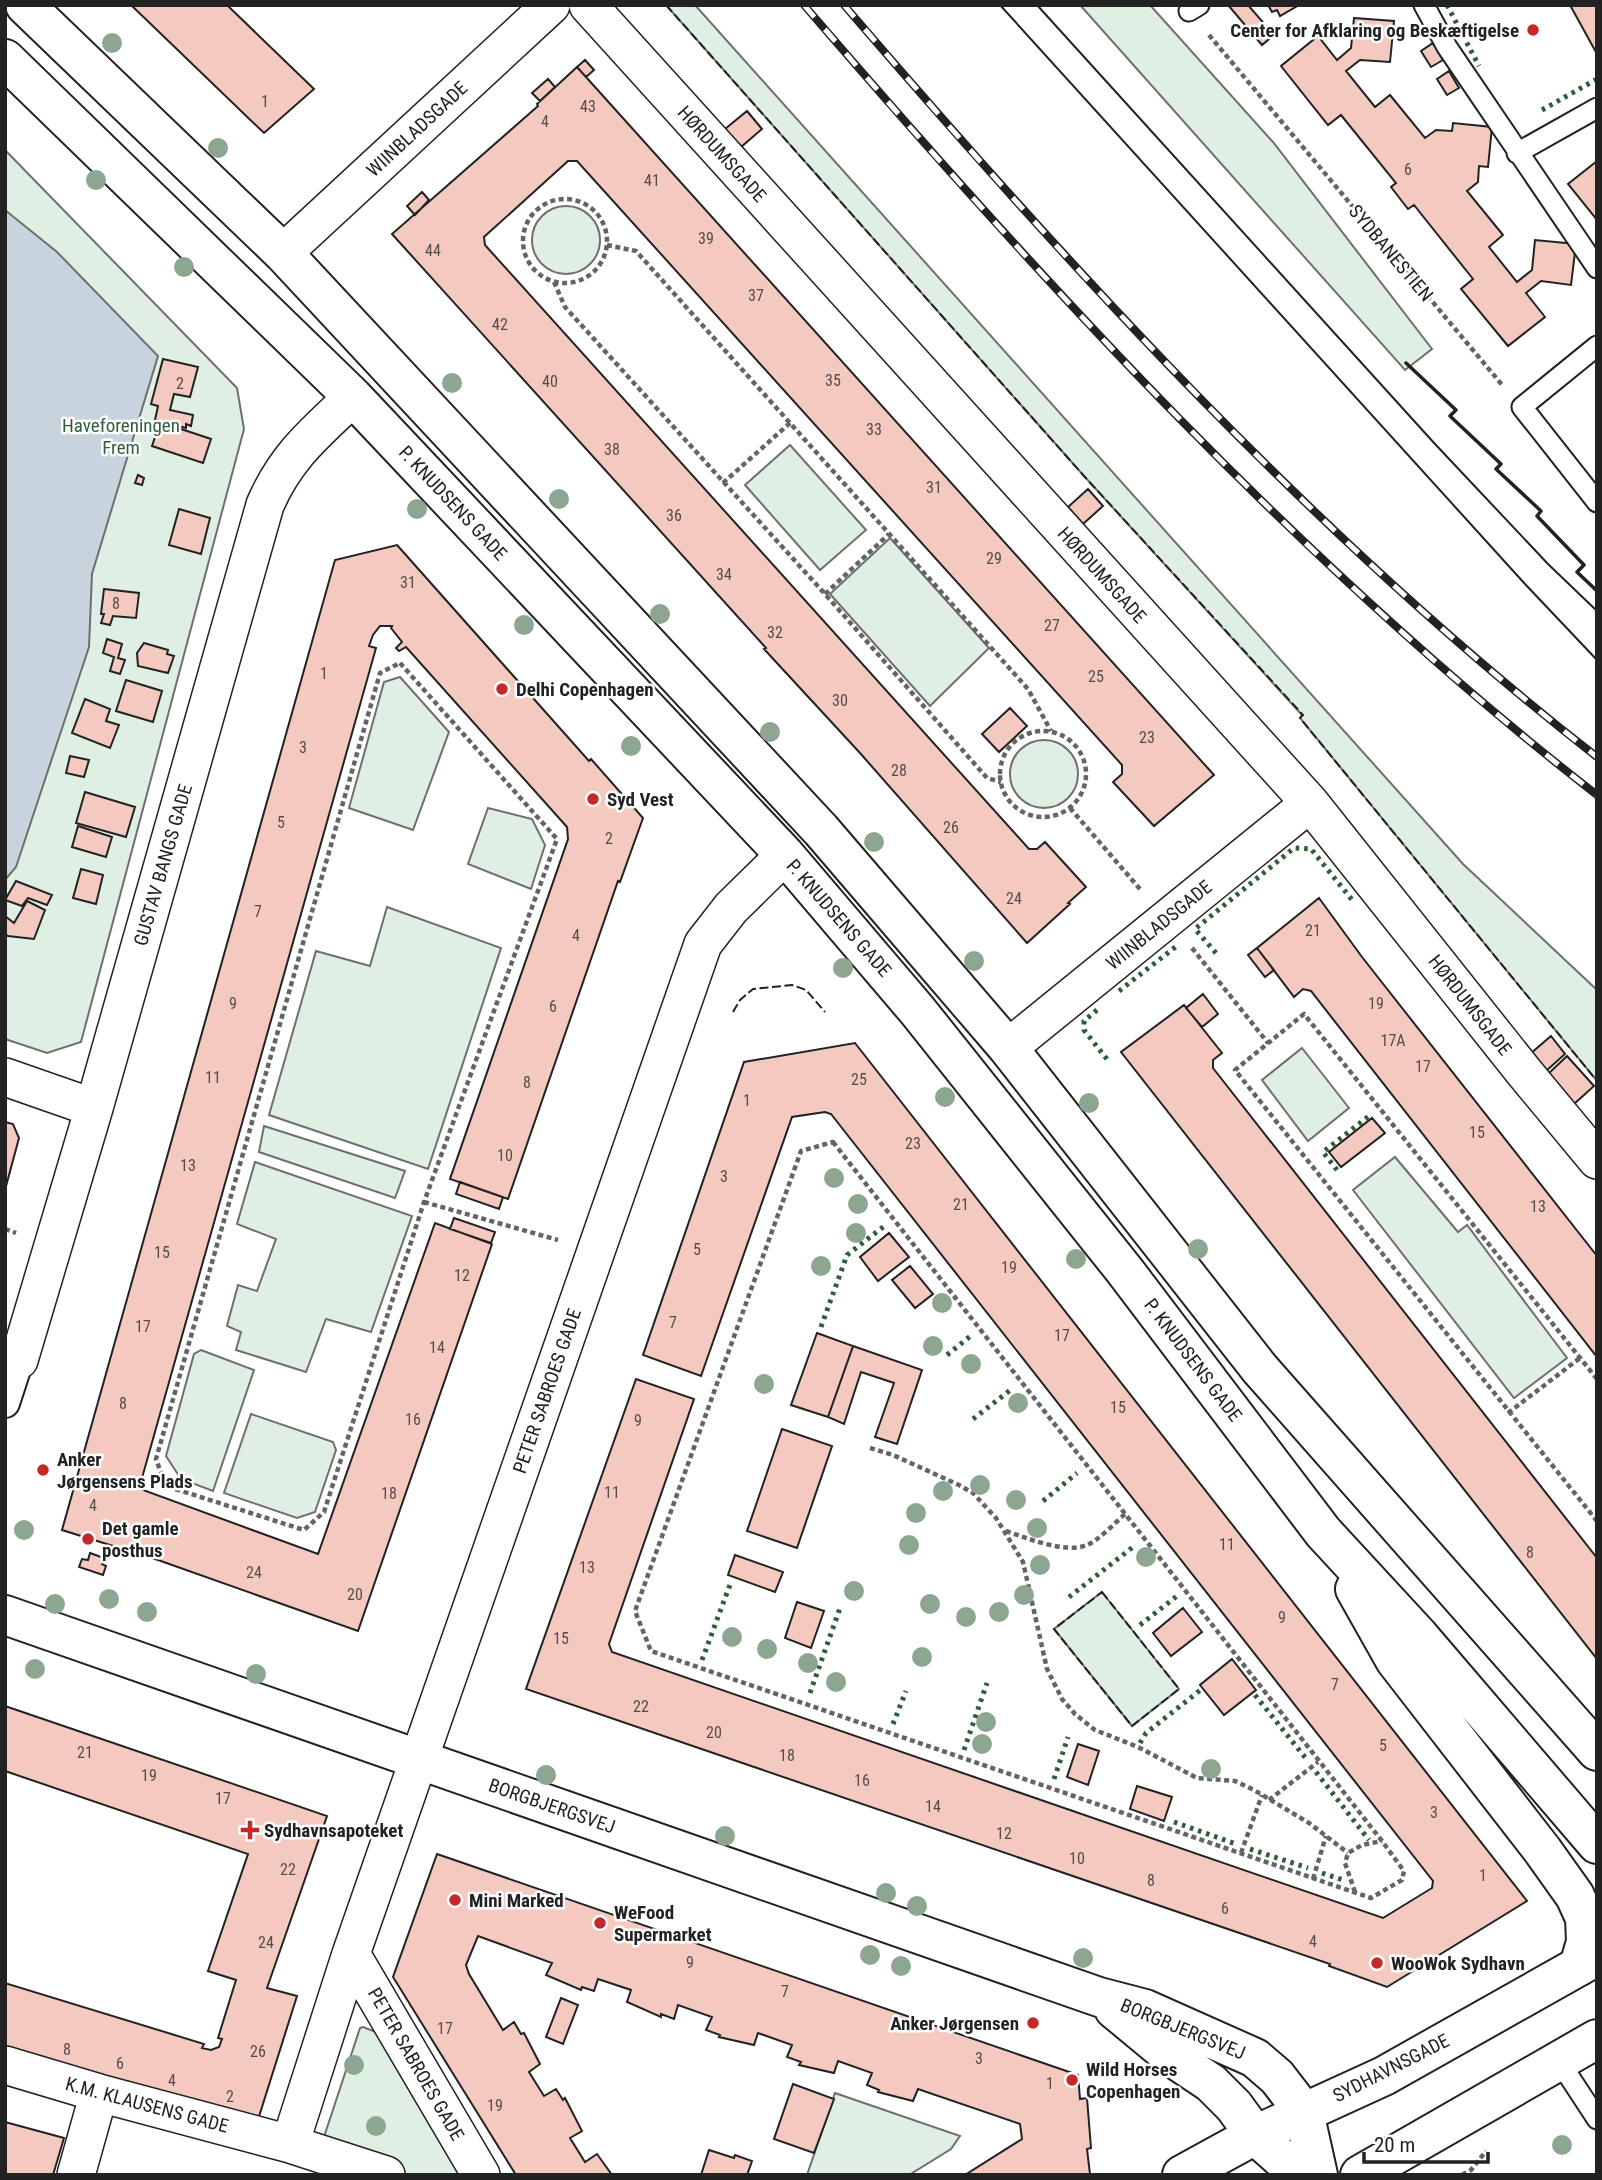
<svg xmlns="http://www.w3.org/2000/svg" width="1602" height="2180" font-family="'Roboto Condensed',sans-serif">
  <rect width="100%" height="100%" fill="#fff"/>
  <path fill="#e0efe3" stroke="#6f6f6f" stroke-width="2" d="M666 5H695L1463 864 1597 990V1081L1300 718 1302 715 1084 476Z
    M1080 5H1150L1273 142 1432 349 1405 370Z
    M5 150 237 388 244 429 81 1042 47 1053 5 1039Z
    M532 240a34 34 0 1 1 68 0a34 34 0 1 1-68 0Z
    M790 445 866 530 820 570 745 485Z
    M890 538 989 648 930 706 830 594Z
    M400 677 449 732 413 830 349 808 384 682Z
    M1010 774a34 34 0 1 1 68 0a34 34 0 1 1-68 0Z
    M488 808 532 819 545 845 531 889 468 864Z
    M387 907 501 948 428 1169 269 1115 316 951 370 966Z
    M1302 1048 1349 1108 1308 1141 1262 1080Z
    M264 1126 405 1171 395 1198 259 1152Z
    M1395 1157 1458 1232 1467 1225 1567 1358 1514 1398 1353 1190Z
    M255 1162 412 1216 371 1332 326 1319 306 1372 236 1350 241 1332 227 1326 238 1285 257 1291 276 1239 237 1224Z
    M201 1350 254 1370 213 1491 181 1479 166 1456 194 1354Z
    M251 1414 333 1442 336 1450 315 1512 297 1518 224 1493Z
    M1102 1592 1179 1689 1132 1726 1054 1629Z
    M363 2027 376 2032 462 2175H406L320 2149 360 2028Z
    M835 2093 960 2136 951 2149 909 2175H807Z"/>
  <path fill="#c7d3dd" stroke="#6f6f6f" stroke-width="2" d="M5 210 57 252 158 356 92 574 89 647 16 867 5 880Z"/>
  <path fill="#f3c9c0" stroke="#222" stroke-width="2" d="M131 5H227L314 89 264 133Z
    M1228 5H1248L1274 35 1262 45Z
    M1268 5H1299L1280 16 1277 10 1272 12Z
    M1570 5H1597V54Z
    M1354 18 1394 21 1390 62 1360 60 1346 71 1375 107 1390 95 1425 138 1436 130 1452 131 1453 123 1492 127 1488 167 1479 166 1478 182 1467 191 1503 235 1489 247 1517 282 1532 270 1535 240 1576 244 1571 285 1541 281 1526 293 1545 317 1508 346 1461 289 1473 279 1414 205 1408 209 1391 187 1396 183 1341 115 1328 125 1281 66 1318 36 1337 60 1351 48Z
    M1433 43 1443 60 1431 67 1421 51Z
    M585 60 594 70 586 77 577 67Z
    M577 67 1214 775 1154 826 1113 782 1122 774V765L577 161H568L484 237 485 245 1029 849H1037L1045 842 1086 887 1068 903 1070 904 1027 943 860 753 764 649 766 648 392 234 538 106 537 104Z
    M1449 71 1459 88 1447 95 1437 79Z
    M548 79 555 87 540 101 532 93Z
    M747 111 762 129 741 147 725 129Z
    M1597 161V220L1568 184Z
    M422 192 429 200 415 215 407 206Z
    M163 359 198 367 190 397 174 394 170 410 193 415 191 426 186 424V428L155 420 158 406 151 404Z
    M160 422 211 439 203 463 152 446Z
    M138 475 144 478 142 485 135 483Z
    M1088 489 1103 506 1083 524 1068 507Z
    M179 509 210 518 201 554 169 545Z
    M397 545 589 761 591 759 643 818 620 882 618 881 508 1199 450 1179 568 839 567 827 406 647 399 651 396 648 402 642 391 628 392 626H380L373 635 369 646 376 648 140 1485 143 1490 318 1554 435 1223 492 1244 358 1631 158 1560 62 1530 335 560Z
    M104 589 139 593 136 618 113 616 110 625 101 623 104 614H101Z
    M107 639 122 644 118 658 125 660 120 674 110 671 114 657 103 653Z
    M144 643 168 650 167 654 174 656 168 673 138 666 137 653Z
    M126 680 162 691 153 722 116 711Z
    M85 699 110 709 106 721 119 725 110 748 72 733Z
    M1010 708 1027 726 999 752 982 734Z
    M70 756 89 760 84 777 66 773Z
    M85 792 135 807 126 837 76 823Z
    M78 826 112 837 106 857 72 847Z
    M81 869 103 875 96 904 73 898Z
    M16 881 52 895 47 905 28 898 22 906 5 900Z
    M1319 898 1362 957 1597 1256V1357L1311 991 1303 989 1294 997 1257 948Z
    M27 901 45 910 34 939 8 936 5 934V916L14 923Z
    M1257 948 1274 970 1265 977 1248 955Z
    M1203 994 1218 1014 1202 1027 1186 1008Z
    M1184 1005 1222 1053 1213 1060V1068L1597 1558V1659L1121 1052Z
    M1551 1036 1565 1054 1546 1071 1530 1054Z
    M855 1043 1527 1901 1387 1987 1329 1966 1330 1964 526 1689 636 1379 694 1399 609 1644 612 1652 1383 1918 1432 1888 1433 1881 831 1114 825 1112 792 1117 701 1376 643 1355 744 1062Z
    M1567 1056 1594 1086 1574 1104 1548 1074Z
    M1372 1118 1385 1133 1341 1167 1329 1152Z
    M5 1122 13 1124 19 1138 5 1190Z
    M460 1182 503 1197 499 1209 456 1194Z
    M454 1218 495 1232 491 1243 450 1229Z
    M889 1233 909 1257 878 1281 860 1257Z
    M910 1266 933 1294 915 1308 892 1280Z
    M817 1333 853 1346 828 1417 791 1405Z
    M853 1346 922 1370 897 1444 875 1437 894 1383 861 1372 844 1424 828 1417Z
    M782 1429 832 1446 797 1548 747 1531Z
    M90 1553 104 1558 102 1564 106 1566 103 1575 79 1567 82 1559 88 1560Z
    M735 1555 783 1572 775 1592 728 1575Z
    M797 1602 824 1611 811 1648 785 1638Z
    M1183 1608 1202 1632 1171 1656 1153 1633Z
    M1232 1659 1256 1690 1224 1715 1200 1685Z
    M5 1706 327 1816 267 1988 297 1996 256 2126 5 2049V1983L204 2044 202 2048 211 2050 219 2047 222 2039 218 2038 236 1980 208 1971 248 1854 5 1771Z
    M1078 1744 1099 1751 1088 1785 1067 1777Z
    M1137 1786 1172 1797 1164 1821 1130 1809Z
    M437 1854 1078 2075 1080 2099 1087 2098 1091 2148 1087 2149 1090 2174 965 2175 1022 2139 1020 2124 918 2089 913 2101 878 2092 879 2090 867 2085 872 2073 838 2061 834 2073 799 2065 801 2062 787 2057 792 2045 758 2033 754 2045 719 2037 720 2035 706 2030 712 2017 678 2005 674 2019 661 2014V2017L627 2002 631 1990 598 1979 594 1991 582 1987 581 1990 546 1975 552 1963 478 1936 466 1965 469 1974 503 2030 514 2022 521 2034 524 2033 540 2064 529 2072 544 2096 556 2089 563 2100 565 2098 582 2131 570 2138 585 2162 597 2154 612 2175H516L393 1977Z
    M561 1998 578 2005 563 2044 546 2037Z
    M793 2084 834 2099 814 2153 774 2139Z
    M5 2122 64 2138 53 2175H5Z
    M709 2150 734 2158 735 2155 752 2161 747 2175H701Z"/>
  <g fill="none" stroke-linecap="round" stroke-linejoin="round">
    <g stroke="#222" stroke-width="23">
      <path id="service" d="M1424 5 1447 47 1597 268
        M1189 11 1199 5
        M1517 153 1597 108
        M1597 346 1522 407 1597 502
        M1559 2061 1597 2119"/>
    </g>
    <g stroke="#222" stroke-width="32">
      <path id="pedestrian" d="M5 1403 19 1360"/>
    </g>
    <g stroke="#222" stroke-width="40">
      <path id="minor" d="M588 5 1310 803 1524 1072 1597 1160
        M283 253 551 5
        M1008 1048 1310 803
        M5 1077 94 1108
        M19 1360 94 1108 265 505C286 456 316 432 353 397
        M351 1954 481 2175
        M5 2065 99 2093 290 2144
        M76 2175 99 2093
        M386 2175 290 2144 351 1954 703 944 731 908 785 855"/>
    </g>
    <g stroke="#222" stroke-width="42">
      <path id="tertiary" d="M5 1615 1099 1997 1145 2009 1255 2058 1277 2077 1304 2112 1318 2175
        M1114 2009 1172 2057 1211 2083 1234 2106 1255 2135 1300 2175
        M1182 2175 1255 2135 1384 2076 1597 1956
        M1360 2175 1597 2039"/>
    </g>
    <g stroke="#222" stroke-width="42">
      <path id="primary" d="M25 5 283 253 821 830 1008 1048 1260 1369 1597 1751
        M5 59 353 397 785 855 917 1010 1125 1271 1323 1532 1419 1636 1597 1844
        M1355 1589 1395 1660 1543 1851 1575 1896 1585 1918 1586 1942 1579 1966"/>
    </g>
    <path stroke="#646464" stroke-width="4.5" stroke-dasharray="5 3.5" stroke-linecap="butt" d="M1209 35 1503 386
      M523 241a42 42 0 1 1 84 0a42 42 0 1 1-84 0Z
      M607 245 636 251 1028 689 1051 731
      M554 282 565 307 825 594 987 778 1001 782
      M723 483 790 423
      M825 594 889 534
      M400 663 557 839 424 1202 324 1512 304 1530 166 1486 156 1459 380 673Z
      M1000 774a43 43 0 1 1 86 0a43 43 0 1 1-86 0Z
      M1070 808 1140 889
      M1192 948 1268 1043
      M833 1142 1382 1841 1404 1871 1402 1880 1371 1898 651 1651 635 1611 801 1151Z
      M424 1202 558 1240
      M5 1229 16 1233
      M1597 1379 1304 1014 1235 1070 1597 1521
      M1508 1413 1580 1358
      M870 1448 893 1455 959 1485 973 1493 996 1518 1023 1562 1047 1669 1062 1699 1075 1714 1095 1730 1138 1747 1197 1778 1235 1781 1254 1790 1309 1823 1348 1853
      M1006 1531C1027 1538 1065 1554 1087 1545 1099 1540 1116 1522 1126 1513
      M1269 1800 1318 1762
      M1241 1853 1262 1795
      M1313 1879 1326 1836
      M1355 1892 1345 1863 1348 1853 1362 1845 1382 1841
      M1462 2175 1471 2170 1486 2151"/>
    <use href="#service" stroke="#fff" stroke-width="19"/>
    <use href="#pedestrian" stroke="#fff" stroke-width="28"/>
    <use href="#minor" stroke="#fff" stroke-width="37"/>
    <use href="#tertiary" stroke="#fff" stroke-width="38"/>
    <use href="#primary" stroke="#fff" stroke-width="38"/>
    <path stroke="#222" stroke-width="2" d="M1000 5 1525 584 1597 660
      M1037 5 1435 444 1548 564 1597 611"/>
    <g stroke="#222" stroke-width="8">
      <path id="rail" d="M804 5C1048 289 1301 565 1597 795
        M844 5C1075 274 1316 538 1597 757"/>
    </g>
    <use href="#rail" stroke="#fff" stroke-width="5" stroke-dasharray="16" stroke-linecap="butt"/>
    <path stroke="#2f5e38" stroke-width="5" stroke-dasharray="3.5 5" stroke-linecap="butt" d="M1447 5 1479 66
      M1542 110 1597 79
      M1216 953 1195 929 1294 848 1311 849 1353 901
      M1119 991 1178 945
      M1097 1010 1084 1021V1030L1110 1063
      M1337 1170 1323 1152 1369 1116
      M821 1327 847 1255 887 1224
      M947 1355 973 1334
      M973 1419 1013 1388
      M1043 1501 1077 1473
      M1069 1597 1133 1547
      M1140 1625 1177 1596
      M702 1660 731 1582
      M810 1693 840 1608
      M1255 1695 1308 1761
      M893 1724 906 1691
      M1140 1743 1146 1733 1203 1688
      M964 1750 987 1683
      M1316 1772 1369 1840
      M1054 1779 1068 1737
      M1174 1822 1236 1844
      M1250 1849 1308 1868
      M1322 1873 1343 1880"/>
    <path stroke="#222" stroke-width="2" stroke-dasharray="9 3.5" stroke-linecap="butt" d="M666 5 1084 476 1303 715 1300 718 1597 1081
      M1406 363 1456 410 1450 416 1501 464 1496 469 1541 511 1537 516 1584 565 1577 572 1597 591
      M733 1012 740 1000 753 989 792 985 806 990 825 1012
      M1102 1592 1179 1689 1132 1726 1054 1629Z"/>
    <path stroke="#222" stroke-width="3.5" d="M1406 363 1456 410 1450 416 1501 464 1496 469 1541 511 1537 516 1584 565 1577 572 1597 591"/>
  </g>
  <g fill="#8da692">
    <circle cx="112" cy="43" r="10"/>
    <circle cx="218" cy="148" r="10"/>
    <circle cx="96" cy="180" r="10"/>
    <circle cx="184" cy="267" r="10"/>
    <circle cx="452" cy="383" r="10"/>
    <circle cx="559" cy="499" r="10"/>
    <circle cx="417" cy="509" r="10"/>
    <circle cx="660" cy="614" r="10"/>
    <circle cx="524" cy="625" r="10"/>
    <circle cx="770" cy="732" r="10"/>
    <circle cx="631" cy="746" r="10"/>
    <circle cx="874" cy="842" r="10"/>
    <circle cx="974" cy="961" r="10"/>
    <circle cx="843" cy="968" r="10"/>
    <circle cx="945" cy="1097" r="10"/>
    <circle cx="1089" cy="1103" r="10"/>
    <circle cx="834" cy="1178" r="10"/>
    <circle cx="858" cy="1204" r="10"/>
    <circle cx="856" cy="1233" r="10"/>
    <circle cx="1198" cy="1249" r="10"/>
    <circle cx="1076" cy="1259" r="10"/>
    <circle cx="821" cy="1266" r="10"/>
    <circle cx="942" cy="1303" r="10"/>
    <circle cx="933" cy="1346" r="10"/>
    <circle cx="971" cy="1364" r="10"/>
    <circle cx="764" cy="1384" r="10"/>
    <circle cx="1018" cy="1403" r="10"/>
    <circle cx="980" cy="1485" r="10"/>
    <circle cx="943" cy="1491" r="10"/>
    <circle cx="1016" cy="1500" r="10"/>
    <circle cx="916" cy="1513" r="10"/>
    <circle cx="1037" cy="1528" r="10"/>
    <circle cx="24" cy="1530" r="10"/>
    <circle cx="909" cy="1545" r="10"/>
    <circle cx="1146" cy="1557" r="10"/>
    <circle cx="1040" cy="1565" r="10"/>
    <circle cx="854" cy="1591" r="10"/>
    <circle cx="1024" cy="1595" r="10"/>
    <circle cx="109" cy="1599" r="10"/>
    <circle cx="55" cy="1604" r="10"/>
    <circle cx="930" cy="1604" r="10"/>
    <circle cx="147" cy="1612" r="10"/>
    <circle cx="999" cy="1612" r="10"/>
    <circle cx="966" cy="1617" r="10"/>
    <circle cx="732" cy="1637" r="10"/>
    <circle cx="767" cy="1649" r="10"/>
    <circle cx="922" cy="1657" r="10"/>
    <circle cx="808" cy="1663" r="10"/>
    <circle cx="35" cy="1669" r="10"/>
    <circle cx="256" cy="1674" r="10"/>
    <circle cx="836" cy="1682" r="10"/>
    <circle cx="986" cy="1722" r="10"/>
    <circle cx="982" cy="1744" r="10"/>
    <circle cx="1211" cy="1769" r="10"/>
    <circle cx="546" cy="1775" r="10"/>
    <circle cx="725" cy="1836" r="10"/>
    <circle cx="886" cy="1893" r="10"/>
    <circle cx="917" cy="1906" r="10"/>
    <circle cx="870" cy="1955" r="10"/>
    <circle cx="1083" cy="1958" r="10"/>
    <circle cx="901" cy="1966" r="10"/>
    <circle cx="354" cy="2065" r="10"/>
    <circle cx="376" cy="2126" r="10"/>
    <circle cx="1562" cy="2145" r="10"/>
  </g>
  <g fill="#c62828" stroke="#fff" stroke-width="2.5">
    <circle cx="1533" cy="30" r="7"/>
    <circle cx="502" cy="689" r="7"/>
    <circle cx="593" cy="799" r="7"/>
    <circle cx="43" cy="1470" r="7"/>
    <circle cx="88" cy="1539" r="7"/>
    <path d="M246.5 1819.5h7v7h7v7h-7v7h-7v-7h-7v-7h7z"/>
    <circle cx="455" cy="1900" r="7"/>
    <circle cx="600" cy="1923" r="7"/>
    <circle cx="1377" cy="1963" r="7"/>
    <circle cx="1033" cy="2023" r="7"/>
    <circle cx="1072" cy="2080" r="7"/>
  </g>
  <g text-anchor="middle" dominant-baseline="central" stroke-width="5" stroke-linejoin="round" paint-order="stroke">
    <g font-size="16" fill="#564c4a">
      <text x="265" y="101">1</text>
      <text x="588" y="106">43</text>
      <text x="545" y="121">4</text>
      <text x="1408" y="169">6</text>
      <text x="652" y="180">41</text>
      <text x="706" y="238">39</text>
      <text x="433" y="250">44</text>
      <text x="756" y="295">37</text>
      <text x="500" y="324">42</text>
      <text x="833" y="380">35</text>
      <text x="550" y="381">40</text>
      <text x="180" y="383">2</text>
      <text x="874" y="429">33</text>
      <text x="612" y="449">38</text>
      <text x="934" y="487">31</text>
      <text x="674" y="515">36</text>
      <text x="994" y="558">29</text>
      <text x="724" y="574">34</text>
      <text x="408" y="582">31</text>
      <text x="116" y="603">8</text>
      <text x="1052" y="625">27</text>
      <text x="775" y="632">32</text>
      <text x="324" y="673">1</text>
      <text x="1096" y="676">25</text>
      <text x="840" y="700">30</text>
      <text x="1147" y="737">23</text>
      <text x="303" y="747">3</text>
      <text x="899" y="770">28</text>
      <text x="281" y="822">5</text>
      <text x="951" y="827">26</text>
      <text x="609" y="838">2</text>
      <text x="1014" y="898">24</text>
      <text x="258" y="911">7</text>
      <text x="1313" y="930">21</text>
      <text x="576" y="935">4</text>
      <text x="233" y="1003">9</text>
      <text x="1376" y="1003">19</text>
      <text x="553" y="1006">6</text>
      <text x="1393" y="1040">17A</text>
      <text x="1423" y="1066">17</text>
      <text x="213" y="1077">11</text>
      <text x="859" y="1079">25</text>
      <text x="527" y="1082">8</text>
      <text x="747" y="1100">1</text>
      <text x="1477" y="1132">15</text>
      <text x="913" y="1143">23</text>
      <text x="505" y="1155">10</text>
      <text x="188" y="1165">13</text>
      <text x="724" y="1176">3</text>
      <text x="961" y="1204">21</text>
      <text x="1538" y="1206">13</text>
      <text x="697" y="1249">5</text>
      <text x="162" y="1252">15</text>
      <text x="1009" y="1267">19</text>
      <text x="462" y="1275">12</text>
      <text x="673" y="1322">7</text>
      <text x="143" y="1326">17</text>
      <text x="1062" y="1335">17</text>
      <text x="437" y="1347">14</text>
      <text x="123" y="1403">8</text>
      <text x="1118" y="1407">15</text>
      <text x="413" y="1419">16</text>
      <text x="638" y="1420">9</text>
      <text x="612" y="1492">11</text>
      <text x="389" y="1493">18</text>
      <text x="93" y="1505">4</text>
      <text x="1227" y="1544">11</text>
      <text x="1530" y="1552">8</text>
      <text x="587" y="1567">13</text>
      <text x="254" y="1572">24</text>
      <text x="355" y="1594">20</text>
      <text x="1282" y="1617">9</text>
      <text x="561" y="1638">15</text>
      <text x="1335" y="1684">7</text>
      <text x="641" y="1706">22</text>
      <text x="714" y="1732">20</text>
      <text x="1383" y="1745">5</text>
      <text x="85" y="1752">21</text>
      <text x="787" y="1755">18</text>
      <text x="149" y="1775">19</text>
      <text x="862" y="1780">16</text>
      <text x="223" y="1798">17</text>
      <text x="933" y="1806">14</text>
      <text x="1434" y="1812">3</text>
      <text x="1004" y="1833">12</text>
      <text x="1077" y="1858">10</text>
      <text x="288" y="1869">22</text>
      <text x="1483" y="1875">1</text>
      <text x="1151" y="1880">8</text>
      <text x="1225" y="1908">6</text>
      <text x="1313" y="1941">4</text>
      <text x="266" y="1942">24</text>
      <text x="690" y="1962">9</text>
      <text x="785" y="1991">7</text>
      <text x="445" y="2028">17</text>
      <text x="67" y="2049">8</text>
      <text x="258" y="2051">26</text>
      <text x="979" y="2058">3</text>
      <text x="120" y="2063">6</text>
      <text x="172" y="2080">4</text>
      <text x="1050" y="2083">1</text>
      <text x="230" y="2096">2</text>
      <text x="495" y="2105">19</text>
    </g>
    <g font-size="19" font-weight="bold" fill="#222" stroke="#fff" text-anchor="start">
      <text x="1519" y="30" text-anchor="end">Center for Afklaring og Beskæftigelse</text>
      <text x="516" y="689">Delhi Copenhagen</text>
      <text x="607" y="799">Syd Vest</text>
      <text x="57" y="1459">Anker<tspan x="57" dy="22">Jørgensens Plads</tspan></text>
      <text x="102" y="1528">Det gamle<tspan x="102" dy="22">posthus</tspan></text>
      <text x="264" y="1830">Sydhavnsapoteket</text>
      <text x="469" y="1900">Mini Marked</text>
      <text x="614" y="1912">WeFood<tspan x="614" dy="22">Supermarket</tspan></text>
      <text x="1391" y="1963">WooWok Sydhavn</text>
      <text x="1019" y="2023" text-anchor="end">Anker Jørgensen</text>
      <text x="1086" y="2069">Wild Horses<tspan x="1086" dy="22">Copenhagen</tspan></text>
    </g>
    <g font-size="19" fill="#222" stroke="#fff">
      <text transform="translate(417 129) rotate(-43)">WIINBLADSGADE</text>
      <text transform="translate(722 154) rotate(48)">HØRDUMSGADE</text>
      <text transform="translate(1391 253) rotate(50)">SYDBANESTIEN</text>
      <text transform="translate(453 503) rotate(47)">P. KNUDSENS GADE</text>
      <text transform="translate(1102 575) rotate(48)">HØRDUMSGADE</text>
      <text transform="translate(163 865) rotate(-74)">GUSTAV BANGS GADE</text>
      <text transform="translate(839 918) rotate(49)">P. KNUDSENS GADE</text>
      <text transform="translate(1159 925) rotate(-39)">WIINBLADSGADE</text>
      <text transform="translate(1470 1005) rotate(52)">HØRDUMSGADE</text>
      <text transform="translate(1193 1360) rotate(53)">P. KNUDSENS GADE</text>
      <text transform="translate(547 1391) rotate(-71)">PETER SABROES GADE</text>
      <text transform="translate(552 1806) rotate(19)">BORGBJERGSVEJ</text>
      <text transform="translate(1183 2029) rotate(22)">BORGBJERGSVEJ</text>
      <text transform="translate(416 2064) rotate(60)">PETER SABROES GADE</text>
      <text transform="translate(1391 2068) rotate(-27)">SYDHAVNSGADE</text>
      <text transform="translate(147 2105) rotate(15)">K.M. KLAUSENS GADE</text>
    </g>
    <g font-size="19" fill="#2f5e38" stroke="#fff">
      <text x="121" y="425">Haveforeningen<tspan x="121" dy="22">Frem</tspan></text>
    </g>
  </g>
  <rect width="1602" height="2180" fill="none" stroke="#222222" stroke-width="14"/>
  <path d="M1364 2152v10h124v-10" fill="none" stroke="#222222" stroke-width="3.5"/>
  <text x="1374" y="2152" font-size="21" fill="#222222" stroke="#ffffff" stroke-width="5" paint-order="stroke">20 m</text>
</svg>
